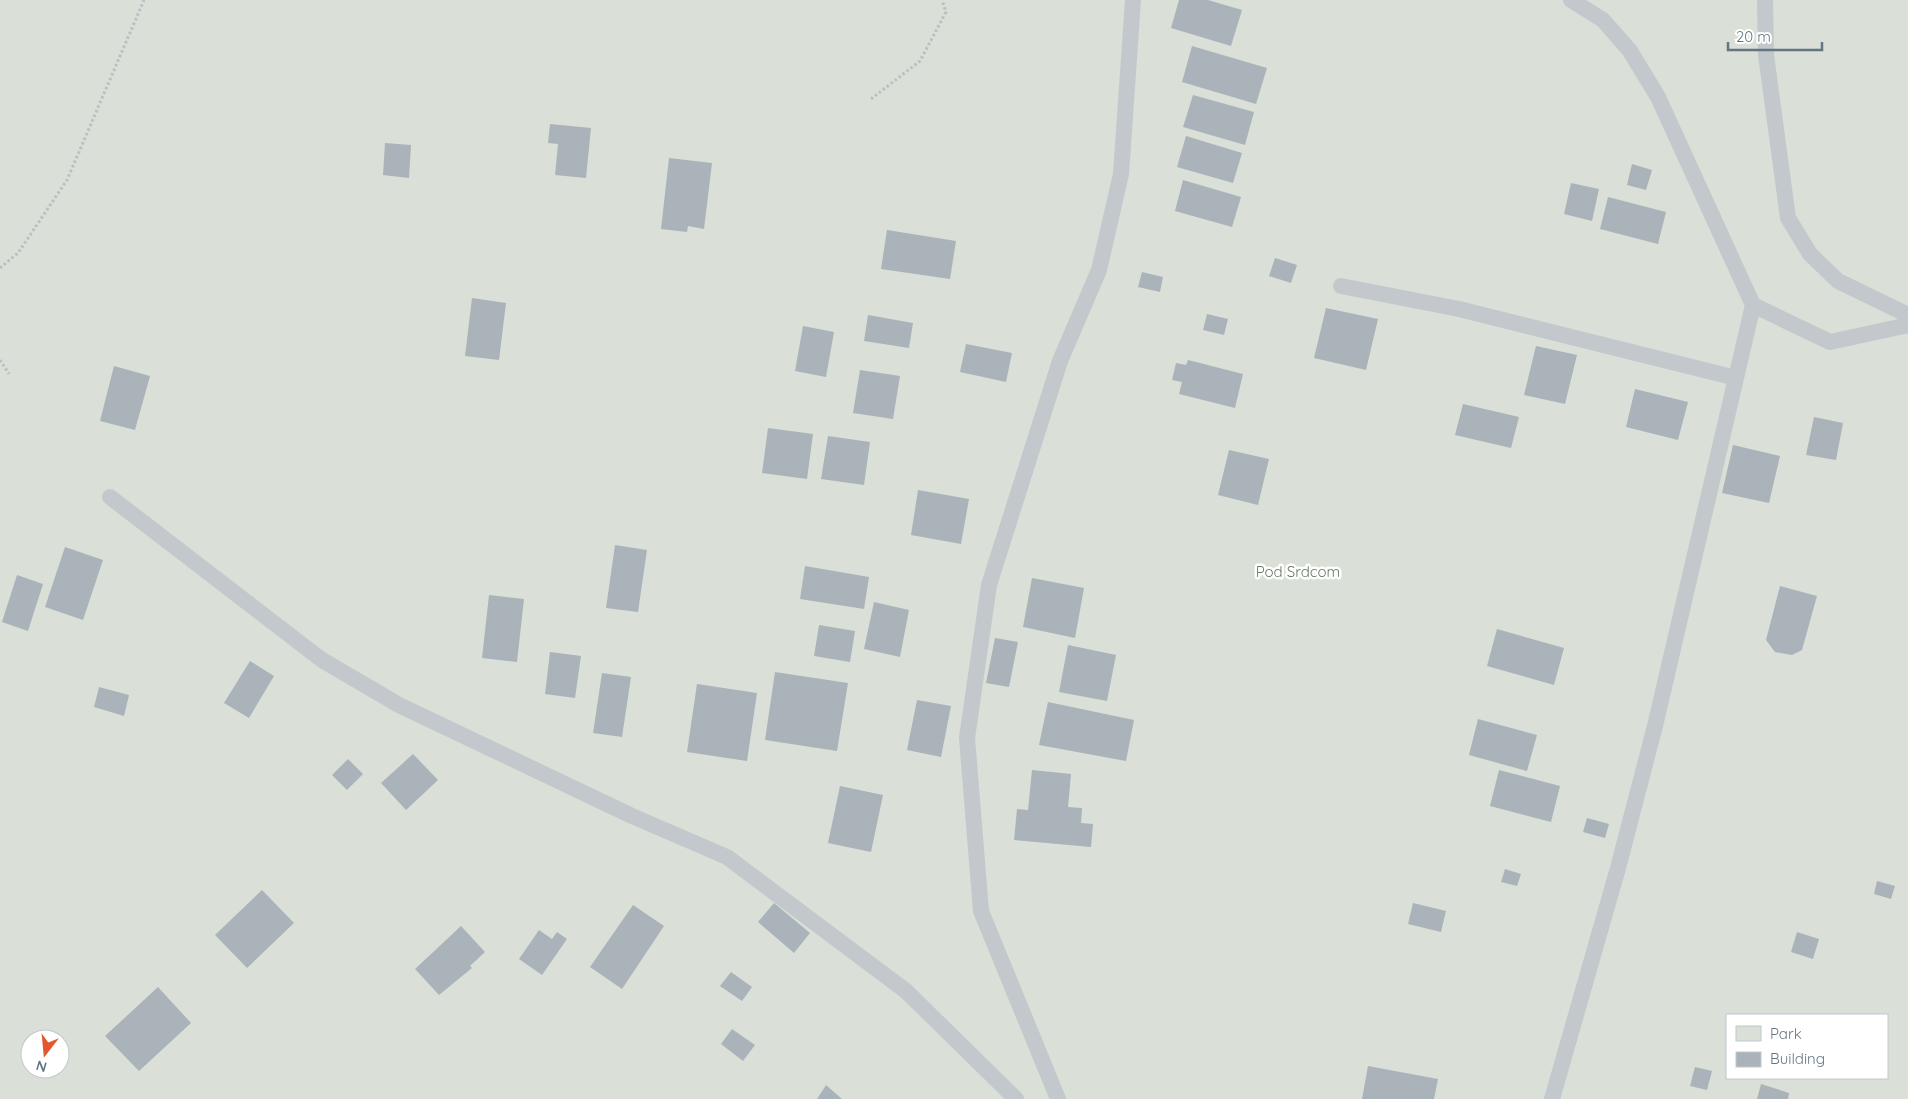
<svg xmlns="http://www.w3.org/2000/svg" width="1908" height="1099" font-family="Quicksand,sans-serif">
  <rect width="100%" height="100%" fill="#fafaf8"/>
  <path fill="#dadfd7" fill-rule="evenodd" d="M0 0H1908V1099H0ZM1727 1015H1887V1078H1727ZM30 1039H60V1069H30Z"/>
  <path fill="#aab3b9" d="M1179 0H1208L1242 10 1231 46 1171 28Z
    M1192 46 1267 68 1256 104 1182 82Z
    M1193 95 1254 112 1245 145 1183 127Z
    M550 124 591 128 586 178 555 175 558 144 548 143Z
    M1186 136 1242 153 1233 183 1177 167Z
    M385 143 411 145 409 178 383 175Z
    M669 158 712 163 704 229 688 226 687 232 661 229Z
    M1632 164 1652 170 1646 190 1627 185Z
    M1183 180 1241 197 1232 227 1175 211Z
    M1571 183 1599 189 1592 221 1564 214Z
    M1608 197 1666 212 1658 244 1600 229Z
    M887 230 956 241 950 279 881 269Z
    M1275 258 1297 265 1291 283 1269 276Z
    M1142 272 1163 277 1160 292 1138 287Z
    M472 298 506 303 499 360 465 356Z
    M1326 308 1378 319 1366 370 1314 358Z
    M1207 314 1228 319 1224 335 1203 330Z
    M868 315 913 323 909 348 864 341Z
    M803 326 834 332 826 377 795 371Z
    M966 344 1012 353 1006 382 960 372Z
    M1536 346 1577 355 1565 404 1524 395Z
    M1188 360 1243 374 1235 408 1179 394 1182 382 1172 380 1176 363 1186 365Z
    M114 366 150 376 135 430 100 421Z
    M860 370 900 376 893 419 853 413Z
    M1635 389 1688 402 1678 440 1626 427Z
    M1463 404 1519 417 1511 448 1455 435Z
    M1814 417 1843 423 1836 460 1806 455Z
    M768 428 813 434 807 479 762 473Z
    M828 436 870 442 864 485 821 479Z
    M1733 445 1780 456 1769 503 1722 493Z
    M1229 450 1269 459 1258 505 1218 495Z
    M918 490 969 499 961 544 911 535Z
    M615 545 647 550 638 612 606 608Z
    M65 547 103 560 83 620 45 607Z
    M805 566 869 577 864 609 800 599Z
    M17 575 43 584 28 631 2 622Z
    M1032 578 1084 588 1075 638 1023 627Z
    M1780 586 1817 596 1802 650 1792 655 1775 652 1766 640Z
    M489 595 524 599 517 662 482 658Z
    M874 602 909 610 900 657 864 649Z
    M819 625 855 631 850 662 814 656Z
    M1497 629 1564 648 1554 685 1487 666Z
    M995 638 1018 642 1009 687 986 683Z
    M1068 645 1116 655 1107 701 1059 692Z
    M550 652 581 656 575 698 545 694Z
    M250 661 274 676 249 718 224 703Z
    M775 672 848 683 837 751 765 740Z
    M602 673 631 677 622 737 593 733Z
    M697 684 757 693 747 761 687 752Z
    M99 687 129 695 124 716 94 707Z
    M917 700 951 706 941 757 907 750Z
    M1048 702 1134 720 1126 761 1039 745Z
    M1478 719 1537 735 1527 771 1469 755Z
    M413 754 438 780 406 810 381 783Z
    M348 759 363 774 347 790 332 775Z
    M1032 770 1071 774 1068 807 1082 808 1081 823 1093 824 1091 847 1014 840 1017 809 1028 810Z
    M1499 770 1560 786 1551 822 1490 806Z
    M840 786 883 795 871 852 828 843Z
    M1587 818 1609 824 1605 838 1583 832Z
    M1505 869 1521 874 1517 886 1501 882Z
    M1877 881 1895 886 1891 899 1874 894Z
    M262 890 294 923 247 968 215 935Z
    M774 903 810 933 794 953 758 922Z
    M1413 903 1446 911 1441 932 1408 924Z
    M633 905 664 926 622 989 590 967Z
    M461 926 485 952 470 966 472 968 439 995 415 969Z
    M539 930 552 939 557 932 567 939 542 975 519 959Z
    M1797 932 1819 939 1813 959 1791 952Z
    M731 972 752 987 742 1001 720 986Z
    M158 987 191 1023 139 1071 105 1036Z
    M732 1029 755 1045 743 1061 721 1044Z
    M1368 1066 1438 1079 1434 1099H1362Z
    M1695 1067 1712 1071 1707 1090 1690 1086Z
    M1761 1084 1789 1093 1788 1099H1757Z
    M826 1085 842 1099H817Z"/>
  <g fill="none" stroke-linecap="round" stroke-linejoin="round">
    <path stroke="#bbbfc2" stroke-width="3" stroke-dasharray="2.5 2.5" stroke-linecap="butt" d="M871 99 920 61 946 12 942 0
      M0 268 18 253 67 180 144 0
      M0 360 9 374"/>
    <path stroke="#c3c8cc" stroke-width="16" d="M1571 0 1603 20 1630 51 1658 97 1753 305 1830 342 1908 325
      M1765 0 1766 55 1788 218 1810 254 1838 281 1908 315
      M1341 286 1459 309 1736 378
      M110 497 322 660 399 705 632 816 727 857 906 991 1016 1099
      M1058 1099 981 911 967 738 989 585 1060 361 1099 270 1121 174 1133 0
      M1552 1099 1618 868 1655 726 1753 305"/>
  </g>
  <g text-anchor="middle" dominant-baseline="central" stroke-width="5" stroke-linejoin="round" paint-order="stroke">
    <g font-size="15" fill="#687a64" stroke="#fff">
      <text x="1298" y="571">Pod Srdcom</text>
    </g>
  </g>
  <rect x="1726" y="1014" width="162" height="65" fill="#ffffff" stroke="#c1c8cd"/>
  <rect x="1736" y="1026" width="25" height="15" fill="#dadfd7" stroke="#c1c8cd"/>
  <text x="1770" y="1039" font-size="15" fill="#657683">Park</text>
  <rect x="1736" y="1052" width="25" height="15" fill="#aab3b9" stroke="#c1c8cd"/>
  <text x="1770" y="1064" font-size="15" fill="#657683">Building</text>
  <g transform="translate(45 1054) rotate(196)"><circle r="24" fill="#ffffff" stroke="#c1c8cd"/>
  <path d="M0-4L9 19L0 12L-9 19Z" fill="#e4572e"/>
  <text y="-8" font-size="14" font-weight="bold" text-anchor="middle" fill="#657683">N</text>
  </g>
  <path d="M1728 42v8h94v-8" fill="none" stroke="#657683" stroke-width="2.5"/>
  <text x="1736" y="42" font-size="15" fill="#657683" stroke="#ffffff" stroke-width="4" paint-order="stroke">20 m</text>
</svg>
